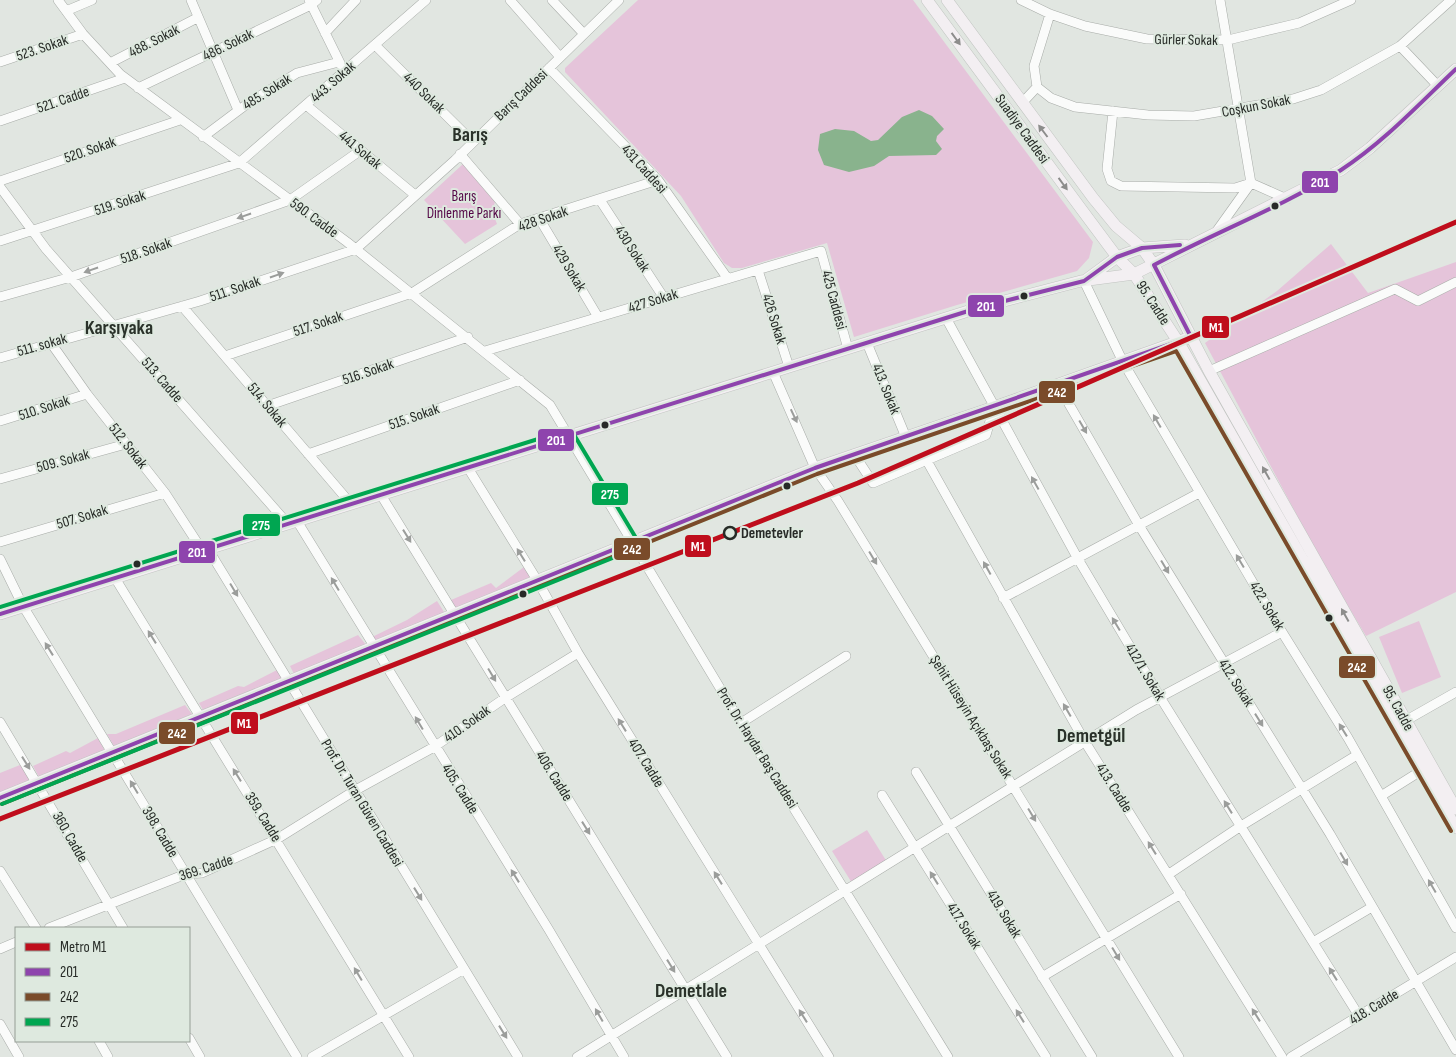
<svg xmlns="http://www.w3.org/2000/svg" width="1456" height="1057" font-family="'Sofia Sans Condensed',sans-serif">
  <rect width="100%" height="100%" fill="#e1e6e1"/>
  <path fill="#e5c4da" d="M638 0H913L1093 242 1089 258 1077 271 957 305 854 337 827 243 742 268H732L724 263 681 196 565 72V68Z
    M463 164 495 202 492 211 497 224 465 244 424 200Z
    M1331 244 1368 293 1456 262V592L1366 636 1324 566 1205 343 1277 291Z
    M524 567 532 578 458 611 451 600 491 583 496 588Z
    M437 601 446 615 375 642 370 638 407 620Z
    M1419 621 1441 677 1402 693 1379 637Z
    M358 635 367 646 295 676 290 666Z
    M277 670 285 681 203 710 199 703 238 686 244 687Z
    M185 705 192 714 114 746 107 734H116Z
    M98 738 105 751 39 777 33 766 66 751 70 753Z
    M20 765 31 781 0 793V773Z
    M867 830 887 862 852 883 832 851Z"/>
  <path fill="#89b38d" d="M919 110 932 116 944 129 937 136 936 141 942 149 936 155 889 156 874 166 849 172 824 165 818 150 820 134 835 129 854 131 871 141 878 140 902 117Z"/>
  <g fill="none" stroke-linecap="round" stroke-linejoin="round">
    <g stroke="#a8aca8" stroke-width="10">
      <path id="minor" d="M58 0 83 34 120 74 347 242 550 405 741 723 948 1057
        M191 0 238 110
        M309 0 342 67
        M510 0 560 57
        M552 0 584 34
        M1021 0 1050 14 1085 26 1147 39 1228 40 1299 23 1351 0
        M66 11 92 0
        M325 33 356 0
        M375 45 473 142
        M1400 46 1438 86
        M0 62 83 34
        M110 63 197 18
        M549 68 658 180 728 279
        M1037 87 1051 98 1075 107 1148 115 1194 116 1293 99 1321 90 1400 46 1451 0
        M1037 87 1034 66 1050 14
        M138 88 311 5 317 0
        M1022 103 1037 87
        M306 105 415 195
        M1113 111 1107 169 1111 181 1121 186 1235 188 1251 183 1287 199
        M0 121 125 78
        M203 137 247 104 297 73 339 62
        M460 154 520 224
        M0 181 180 120
        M0 187 46 249 288 524
        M600 200 664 298
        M539 218 598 317
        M1216 232 1251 183 1220 0
        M0 241 239 163 426 0
        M758 270 789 367
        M1084 281 1123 362 1282 632 1348 738 1456 928
        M0 297 71 277 290 200 361 150
        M182 306 351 504
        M946 318 1078 559 1160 697 1359 1016
        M51 343 87 394 165 493 202 550
        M867 343 905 435
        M485 351 821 251 848 349
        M225 356 412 293 520 224 658 180
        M0 358 200 301 356 249 455 160 619 0
        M1209 371 1395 289 1418 301 1456 282
        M773 372 815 468 838 501 1179 1057
        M1058 385 1140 527 1330 834 1456 1050
        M267 406 468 337
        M0 421 87 394
        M308 454 520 380
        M854 454 873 483 986 435 994 407
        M927 461 1085 742 1282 1057
        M468 468 537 580 578 653 829 1057
        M0 479 126 444
        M381 495 727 1057
        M297 521 549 930 624 1057
        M0 542 165 493
        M208 549 518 1057
        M0 559 23 606 297 1057
        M115 578 409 1057
        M1003 598 1199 493
        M1405 721 1456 692
        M0 722 123 928
        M741 723 846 656
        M916 772 1092 1057
        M882 795 1046 1057
        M1381 796 1427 767
        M0 871 36 928
        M1169 874 1241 826 1357 755
        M49 928 186 874 202 873 277 839 354 791 434 747 505 698 578 653
        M1313 942 1372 907
        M0 949 16 942
        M1042 977 1181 894
        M0 1024 19 1057
        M189 1038 200 1057
        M99 1041 108 1057
        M312 1057 464 969
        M577 1057 1136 710 1282 632
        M1291 1057 1456 957"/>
    </g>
    <g stroke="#c1c4c1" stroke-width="12">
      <path id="major" d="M927 0 1079 206 1117 257 1134 274 1179 343 1456 828
        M947 0 1093 198 1116 226 1142 248 1154 265 1209 371 1456 809
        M1087 279 1117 257 1142 248 1185 245
        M0 614 981 307 1081 281 1134 274 1341 170 1370 148 1456 69
        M0 798 815 468 994 407 1191 337"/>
    </g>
    <use href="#minor" stroke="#fafbfa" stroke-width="9"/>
    <use href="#major" stroke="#f3eff2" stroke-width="11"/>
    <g stroke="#dee9df" stroke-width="8">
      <path id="bus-1" d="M0 614 981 307 1084 281 1117 257 1142 248 1180 245
        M0 798 815 468 1191 337 1154 265C1216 232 1282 207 1341 170 1384 142 1419 104 1456 69"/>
    </g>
    <g stroke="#dee9df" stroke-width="8">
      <path id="bus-2" d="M2 804 817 474 1176 351 1451 831"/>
    </g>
    <g stroke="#dee9df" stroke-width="8">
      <path id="bus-3" d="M0 607 567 430 573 433 639 543 635 549 2 804"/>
    </g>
    <use href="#bus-1" stroke="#8e44ad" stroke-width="4"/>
    <use href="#bus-2" stroke="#7a4b2a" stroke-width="4"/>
    <use href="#bus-3" stroke="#00a651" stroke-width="4"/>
    <g stroke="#dee9df" stroke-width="9">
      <path id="metro-1" d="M0 819 858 483 1456 222"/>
    </g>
    <use href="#metro-1" stroke="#bf0e1c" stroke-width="5"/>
  </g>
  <defs><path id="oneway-solid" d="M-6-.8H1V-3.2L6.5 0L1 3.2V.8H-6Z" transform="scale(1.25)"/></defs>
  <g fill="#8d8d8c">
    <use href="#oneway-solid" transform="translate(956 39) rotate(54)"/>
    <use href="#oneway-solid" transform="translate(1043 131) rotate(-127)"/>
    <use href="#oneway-solid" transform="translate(1063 184) rotate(54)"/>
    <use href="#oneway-solid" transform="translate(1266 473) rotate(-119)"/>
    <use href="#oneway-solid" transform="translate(1345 615) rotate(-119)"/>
  </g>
  <g fill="#9b9d9b">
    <use href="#oneway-solid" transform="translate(244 216) rotate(161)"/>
    <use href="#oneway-solid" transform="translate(91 270) rotate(161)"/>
    <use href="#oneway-solid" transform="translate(277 275) rotate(-19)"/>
    <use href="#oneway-solid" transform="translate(794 416) rotate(65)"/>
    <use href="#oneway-solid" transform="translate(1157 421) rotate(-120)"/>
    <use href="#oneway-solid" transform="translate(1083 427) rotate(60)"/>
    <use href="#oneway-solid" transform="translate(1035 483) rotate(-119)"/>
    <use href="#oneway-solid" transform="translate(407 536) rotate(58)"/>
    <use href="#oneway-solid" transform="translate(521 555) rotate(-122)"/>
    <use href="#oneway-solid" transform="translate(873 558) rotate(59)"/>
    <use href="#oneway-solid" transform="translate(1240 561) rotate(-121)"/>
    <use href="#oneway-solid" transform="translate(1165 567) rotate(59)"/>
    <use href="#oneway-solid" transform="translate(987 568) rotate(-119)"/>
    <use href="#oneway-solid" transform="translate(335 584) rotate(-121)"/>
    <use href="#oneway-solid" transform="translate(234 590) rotate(59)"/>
    <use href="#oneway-solid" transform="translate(1116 624) rotate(-121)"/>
    <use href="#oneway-solid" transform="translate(152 637) rotate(-122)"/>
    <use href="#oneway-solid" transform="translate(49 649) rotate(-122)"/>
    <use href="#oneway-solid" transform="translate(492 675) rotate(59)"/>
    <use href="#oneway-solid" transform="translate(1067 710) rotate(-120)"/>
    <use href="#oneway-solid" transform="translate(1259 720) rotate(58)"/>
    <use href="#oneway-solid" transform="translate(419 723) rotate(-121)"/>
    <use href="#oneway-solid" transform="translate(622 725) rotate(-122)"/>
    <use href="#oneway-solid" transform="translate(1343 730) rotate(-122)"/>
    <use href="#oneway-solid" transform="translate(26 763) rotate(58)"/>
    <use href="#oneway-solid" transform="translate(237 775) rotate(-122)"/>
    <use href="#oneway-solid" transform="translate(134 787) rotate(-121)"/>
    <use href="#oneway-solid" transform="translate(1228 807) rotate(-122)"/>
    <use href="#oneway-solid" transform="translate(1032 815) rotate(59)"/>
    <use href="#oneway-solid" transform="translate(586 828) rotate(58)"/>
    <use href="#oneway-solid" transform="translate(1152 848) rotate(-122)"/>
    <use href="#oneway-solid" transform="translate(1344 859) rotate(60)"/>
    <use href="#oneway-solid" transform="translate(515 876) rotate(-122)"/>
    <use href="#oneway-solid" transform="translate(718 878) rotate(-122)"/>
    <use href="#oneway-solid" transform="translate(934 878) rotate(-122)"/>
    <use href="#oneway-solid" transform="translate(1432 886) rotate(-120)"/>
    <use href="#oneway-solid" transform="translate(418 894) rotate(58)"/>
    <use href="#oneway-solid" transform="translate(1116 954) rotate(59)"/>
    <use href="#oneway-solid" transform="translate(671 966) rotate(58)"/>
    <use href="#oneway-solid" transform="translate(358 974) rotate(-121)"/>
    <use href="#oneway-solid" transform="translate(1333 974) rotate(-122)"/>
    <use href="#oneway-solid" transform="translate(599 1015) rotate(-120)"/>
    <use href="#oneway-solid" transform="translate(1256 1015) rotate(-122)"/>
    <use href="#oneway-solid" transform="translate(803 1016) rotate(-122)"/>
    <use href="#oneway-solid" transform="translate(1020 1016) rotate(-122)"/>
    <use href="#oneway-solid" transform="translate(503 1032) rotate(58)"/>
  </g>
  <g fill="#272b27" stroke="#dee9df" stroke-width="2">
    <circle cx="1275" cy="206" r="4.5"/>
    <circle cx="1024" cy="296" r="4.5"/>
    <circle cx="605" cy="425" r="4.5"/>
    <circle cx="787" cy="486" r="4.5"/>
    <circle cx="137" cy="564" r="4.5"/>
    <circle cx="523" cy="594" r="4.5"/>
    <circle cx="1329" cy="618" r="4.5"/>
  </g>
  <circle fill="#dee9df" stroke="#272b27" stroke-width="2.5" cx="730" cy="533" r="6"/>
  <g text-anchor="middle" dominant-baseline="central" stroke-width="4" stroke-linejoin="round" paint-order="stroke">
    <g font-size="15" fill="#272b27" stroke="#dee9df">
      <text transform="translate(1186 40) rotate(1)">Gürler Sokak</text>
      <text transform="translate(154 41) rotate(-27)">488. Sokak</text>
      <text transform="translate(228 45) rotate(-26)">486. Sokak</text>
      <text transform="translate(42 48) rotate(-19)">523. Sokak</text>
      <text transform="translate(333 82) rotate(-41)">443. Sokak</text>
      <text transform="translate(267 92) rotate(-32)">485. Sokak</text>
      <text transform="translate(424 93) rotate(44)">440 Sokak</text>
      <text transform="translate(521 95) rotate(-44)">Barış Caddesi</text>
      <text transform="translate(63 100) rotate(-19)">521. Cadde</text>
      <text transform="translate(1256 106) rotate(-11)">Coşkun Sokak</text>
      <text transform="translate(1022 129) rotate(54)">Suadiye Caddesi</text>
      <text transform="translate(90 150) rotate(-19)">520. Sokak</text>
      <text transform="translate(360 150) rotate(40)">441 Sokak</text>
      <text transform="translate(644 169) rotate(48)">431 Caddesi</text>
      <text transform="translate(120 203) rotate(-18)">519. Sokak</text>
      <text transform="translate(314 218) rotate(36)">590. Cadde</text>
      <text transform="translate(543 219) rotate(-19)">428 Sokak</text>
      <text transform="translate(632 249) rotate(57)">430 Sokak</text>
      <text transform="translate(146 251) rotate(-19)">518. Sokak</text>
      <text transform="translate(569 268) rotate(59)">429 Sokak</text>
      <text transform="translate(235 289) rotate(-19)">511. Sokak</text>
      <text transform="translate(834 300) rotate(75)">425 Caddesi</text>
      <text transform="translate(653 301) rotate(-17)">427 Sokak</text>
      <text transform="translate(1153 303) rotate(57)">95. Cadde</text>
      <text transform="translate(774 319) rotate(73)">426 Sokak</text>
      <text transform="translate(318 324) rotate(-19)">517. Sokak</text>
      <text transform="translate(42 345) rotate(-16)">511. sokak</text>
      <text transform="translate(368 372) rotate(-19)">516. Sokak</text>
      <text transform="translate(162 380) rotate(49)">513. Cadde</text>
      <text transform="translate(886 389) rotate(68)">413. Sokak</text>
      <text transform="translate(267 405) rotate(50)">514. Sokak</text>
      <text transform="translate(44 408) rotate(-18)">510. Sokak</text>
      <text transform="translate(414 417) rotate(-19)">515. Sokak</text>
      <text transform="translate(128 446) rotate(52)">512. Sokak</text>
      <text transform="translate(63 461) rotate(-15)">509. Sokak</text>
      <text transform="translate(82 517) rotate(-17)">507. Sokak</text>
      <text transform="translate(1267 606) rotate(59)">422. Sokak</text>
      <text transform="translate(1145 672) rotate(59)">412/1. Sokak</text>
      <text transform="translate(1236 683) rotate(58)">412. Sokak</text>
      <text transform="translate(1398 708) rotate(61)">95. Cadde</text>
      <text transform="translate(971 717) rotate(58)">Şehit Hüseyin Açıkbaş Sokak</text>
      <text transform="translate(467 724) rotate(-35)">410. Sokak</text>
      <text transform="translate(757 748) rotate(58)">Prof. Dr. Haydar Baş Caddesi</text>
      <text transform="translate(646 763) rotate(58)">407. Cadde</text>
      <text transform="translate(554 776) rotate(58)">406. Cadde</text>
      <text transform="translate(1114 788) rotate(58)">413. Cadde</text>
      <text transform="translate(460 789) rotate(58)">405. Cadde</text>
      <text transform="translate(362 803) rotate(59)">Prof. Dr. Turan Güven Caddesi</text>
      <text transform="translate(263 817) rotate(58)">359. Cadde</text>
      <text transform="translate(160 832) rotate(59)">398. Cadde</text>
      <text transform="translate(70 837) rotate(60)">360. Cadde</text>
      <text transform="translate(206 868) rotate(-18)">369. Cadde</text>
      <text transform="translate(1004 914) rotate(59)">419. Sokak</text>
      <text transform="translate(964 926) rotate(58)">417. Sokak</text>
      <text transform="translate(1374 1007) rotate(-31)">418. Cadde</text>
    </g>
    <g font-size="15" fill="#540546" stroke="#dee9df">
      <text x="464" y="196">Barış<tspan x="464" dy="17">Dinlenme Parkı</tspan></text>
    </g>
    <g font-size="15" font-weight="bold" fill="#272b27" stroke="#dee9df" text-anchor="start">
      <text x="741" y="533">Demetevler</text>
    </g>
    <g font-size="20" font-weight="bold" fill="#2a322a" stroke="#dee9df">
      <text x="470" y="135">Barış</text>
      <text x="119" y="328">Karşıyaka</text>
      <text x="1091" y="736">Demetgül</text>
      <text x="691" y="991">Demetlale</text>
    </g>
  </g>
  <g stroke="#dee9df" stroke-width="2">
    <rect x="1301" y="170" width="38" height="24" rx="5" fill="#8e44ad"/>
    <rect x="967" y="294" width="38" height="24" rx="5" fill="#8e44ad"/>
    <rect x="1201" y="315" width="29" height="24" rx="5" fill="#bf0e1c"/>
    <rect x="1038" y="380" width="38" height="24" rx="5" fill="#7a4b2a"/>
    <rect x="537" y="428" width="38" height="24" rx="5" fill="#8e44ad"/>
    <rect x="591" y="482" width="38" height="24" rx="5" fill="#00a651"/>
    <rect x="242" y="513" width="39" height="24" rx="5" fill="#00a651"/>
    <rect x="684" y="534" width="28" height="24" rx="5" fill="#bf0e1c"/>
    <rect x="613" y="537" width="38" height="24" rx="5" fill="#7a4b2a"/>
    <rect x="178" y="540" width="38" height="24" rx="5" fill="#8e44ad"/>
    <rect x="1338" y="655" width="38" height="24" rx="5" fill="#7a4b2a"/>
    <rect x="230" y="711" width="29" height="24" rx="5" fill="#bf0e1c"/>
    <rect x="158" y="721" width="38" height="24" rx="5" fill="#7a4b2a"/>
  </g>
  <g font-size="14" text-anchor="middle" font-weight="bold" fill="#fff">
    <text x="1320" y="187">201</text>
    <text x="986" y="311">201</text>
    <text x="1216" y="332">M1</text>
    <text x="1057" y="397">242</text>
    <text x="556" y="445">201</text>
    <text x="610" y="499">275</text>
    <text x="261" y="530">275</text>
    <text x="698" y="551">M1</text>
    <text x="632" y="554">242</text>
    <text x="197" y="557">201</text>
    <text x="1357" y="672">242</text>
    <text x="244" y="728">M1</text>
    <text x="177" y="738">242</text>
  </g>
  <rect x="15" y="927" width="175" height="115" fill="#dee9df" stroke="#959d95"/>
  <rect x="25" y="943" width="25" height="8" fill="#bf0e1c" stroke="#959d95"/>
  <text x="60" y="952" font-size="15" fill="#272b27">Metro M1</text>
  <rect x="25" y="968" width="25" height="8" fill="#8e44ad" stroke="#959d95"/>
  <text x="60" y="977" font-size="15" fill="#272b27">201</text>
  <rect x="25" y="993" width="25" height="8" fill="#7a4b2a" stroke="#959d95"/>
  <text x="60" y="1002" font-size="15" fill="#272b27">242</text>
  <rect x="25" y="1018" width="25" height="8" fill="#00a651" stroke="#959d95"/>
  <text x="60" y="1027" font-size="15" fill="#272b27">275</text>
</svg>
